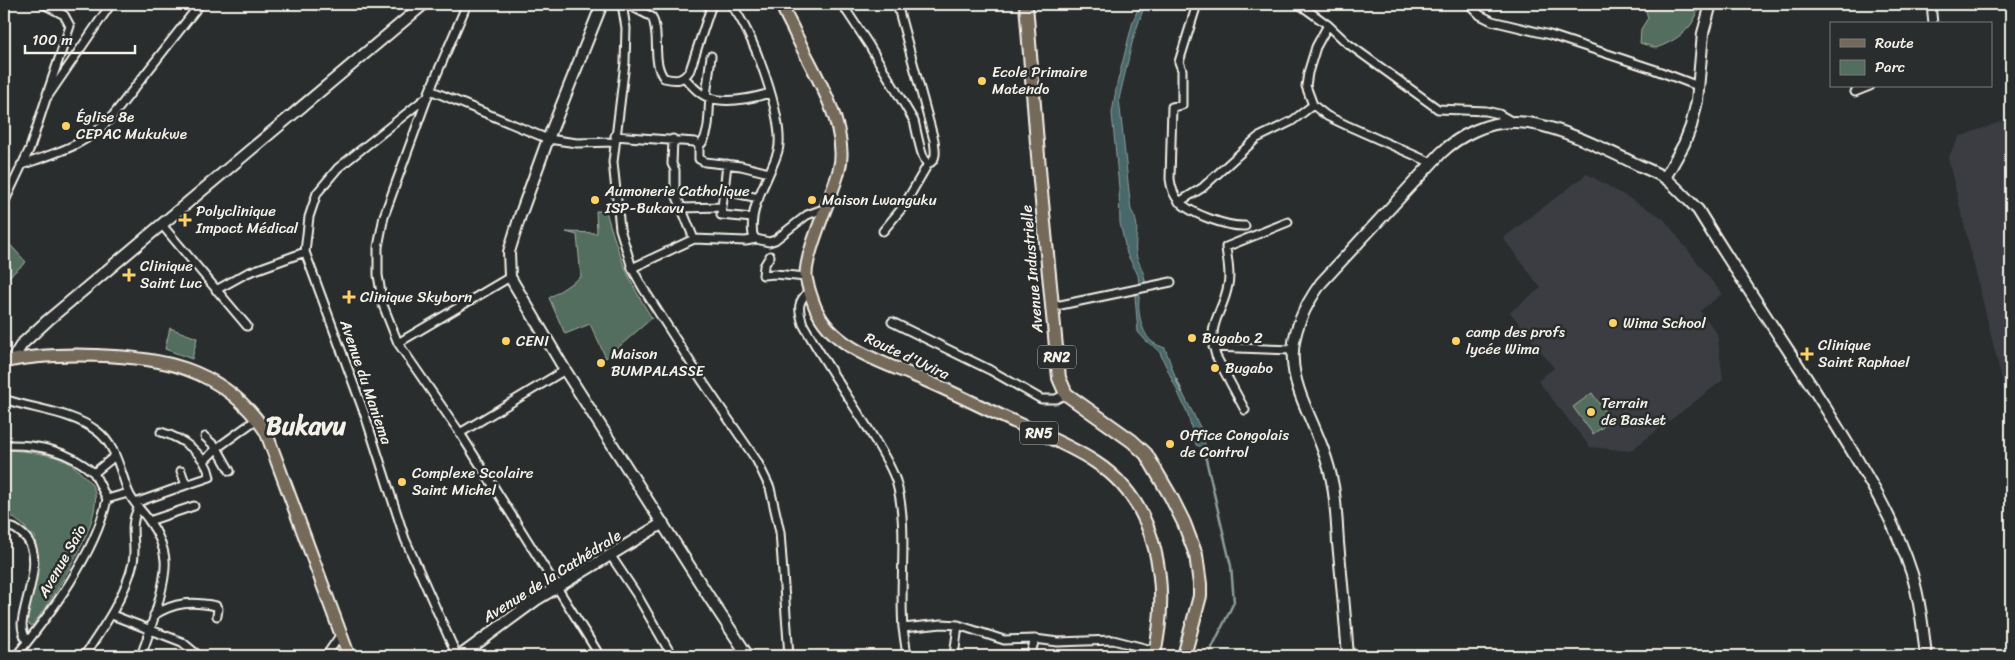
<svg xmlns="http://www.w3.org/2000/svg" width="2015" height="660" font-family="Sriracha,sans-serif">
  <rect width="100%" height="100%" fill="#2a2d2e"/>
  <filter id="ink" filterUnits="userSpaceOnUse"><feTurbulence type="fractalNoise" baseFrequency=".02" numOctaves="2"/><feDisplacementMap in="SourceGraphic" scale="10" xChannelSelector="R" yChannelSelector="G"/><feConvolveMatrix kernelMatrix="1 2 1 2 8 2 1 2 1" color-interpolation-filters="sRGB"/></filter>
  <g filter="url(#ink)">
    <path fill="#3a3d43" d="M2011 118V417L1948 158 1959 137Z
      M1587 174 1663 218 1722 294 1700 311 1717 333 1723 380 1630 451 1590 447 1538 381 1554 368 1510 312 1541 288 1503 238Z"/>
    <path fill="#536e5e" stroke="#a4b0a3" d="M1644 4H1699C1697 27 1676 41 1656 48L1640 43 1641 29 1648 18Z
      M596 211H606C618 253 628 281 652 318L606 358 590 324 565 334 549 298 581 277 577 235 566 232 597 233Z
      M4 238 26 262 4 281V237Z
      M170 328 197 338 192 359 165 349Z
      M1592 393 1611 421 1593 434 1573 407Z
      M8 450C25 451 57 454 71 464 75 467 79 471 82 474 88 479 94 486 95 493 101 525 52 600 32 626L26 622 38 570 35 536 28 533 25 527 4 510V469Z"/>
    <path fill="#48676a" stroke="#8d9e9c" d="M1140 4H1145L1133 39 1119 99 1131 210C1143 228 1132 239 1137 258 1140 265 1144 273 1145 280 1146 287 1142 288 1140 294 1136 307 1141 332 1151 341 1154 344 1160 346 1165 348L1177 382 1203 433 1207 457 1204 458 1202 447 1196 445 1187 412 1160 353 1156 348 1147 342 1138 332 1135 296 1139 284 1138 275 1127 254 1120 223 1119 188 1112 113 1117 84 1133 21Z"/>
    <g fill="none" stroke-linecap="round" stroke-linejoin="round">
      <path stroke="#8d9e9c" stroke-width="2.5" d="M1176 379 1182 392
        M1205 455 1231 566 1234 602 1208 656"/>
      <g stroke="#f4f1e8" stroke-width="11">
        <path id="street" d="M43 4 64 15 70 26 47 94
          M467 4 430 90 384 216 378 247V275L383 305 398 343 460 433 600 656
          M622 4 626 28 625 63 613 162 620 229 632 268 643 288 703 382 757 461 770 488 780 532 789 656
          M627 4 652 17C661 36 651 61 664 78 677 81 683 81 690 70L712 4
          M730 4C751 26 786 121 778 151 770 178 748 206 753 235L756 239
          M842 4 869 45 914 121C917 131 921 160 928 164 938 160 935 149 934 140L897 4
          M1197 4 1179 62 1182 70V105L1172 107 1170 179C1171 187 1173 195 1179 201 1190 214 1228 227 1245 226
          M1299 4 1328 25 1347 43 1438 109 1486 111 1499 114 1513 122
          M1469 4 1480 15 1492 21 1550 35 1653 69 1698 86
          M1931 4 1933 24
          M1328 25 1316 47 1308 73 1306 86 1313 105 1327 116 1346 125 1432 163
          M685 78C692 86 700 95 710 98 728 104 753 98 770 93
          M430 90 548 139 577 143 615 142
          M1855 92 1870 86
          M706 96 711 56
          M427 97 338 168 317 193 309 217 305 252 365 415 405 539 457 656
          M615 136 695 142 699 146V159L705 162 741 166 769 173
          M673 139 672 164 675 170V192L694 239
          M699 146C711 136 708 112 710 98
          M727 164 724 191 759 198
          M21 165C56 153 85 146 111 118L200 4
          M724 191 721 215 752 218
          M1179 202 1202 188 1257 138 1292 121 1313 105
          M4 203 30 148 46 99 111 4
          M682 208 721 207
          M162 225 247 326
          M883 231 903 207 928 164
          M770 256 764 266 763 275 775 274 806 277
          M632 268 694 239 746 241 756 239 769 242 775 240 807 215 826 208
          M216 290 247 273 305 252
          M810 290C797 302 798 308 803 324 823 360 847 395 869 430 878 446 890 463 896 481 909 525 899 582 903 628L942 624 958 625 1004 640 1035 639 1058 642 1113 640 1156 651
          M1051 307 1171 282
          M892 322 990 370 1041 399H1056L1066 394
          M398 343 510 277
          M1213 347 1293 350
          M4 399C35 410 70 411 97 431 116 445 120 471 128 491 133 504 143 511 150 522 157 532 164 547 165 560 167 582 149 634 141 656
          M1245 410 1216 356C1206 322 1223 314 1228 285 1231 273 1227 259 1226 247L1288 222
          M161 432C182 438 206 454 210 477L186 485
          M460 433 565 370
          M205 437 217 448 230 471
          M4 445C38 444 68 450 94 473L115 456
          M205 460 217 448 257 419
          M107 499 128 493
          M135 503 186 485 181 471
          M149 521 194 506
          M4 529C11 526 15 528 21 533 48 553 24 598 22 624 22 631 24 636 27 642
          M611 556 637 595 672 656
          M112 615 182 642 199 656
          M154 615C175 602 192 601 216 606L218 609 217 616
          M903 628 907 656
          M16 656C50 614 96 553 107 499L94 473
          M84 656C103 628 125 597 133 563 137 545 128 526 138 509
          M326 656 341 634
          M954 656 958 625
          M1030 656 1035 639"/>
      </g>
      <g stroke="#f4f1e8" stroke-width="14">
        <path id="secondary" d="M602 4 548 139 520 216 509 252 510 277 565 370 709 597 748 656
          M1665 178 1684 144 1691 126 1697 101 1703 33 1711 4
          M12 360 22 344 48 320 424 4
          M460 656 536 600 663 523
          M1348 656C1345 618 1342 581 1338 543 1337 524 1336 504 1333 486 1318 403 1258 371 1321 283L1441 153C1460 135 1487 122 1513 122 1549 121 1605 149 1638 165 1647 169 1657 173 1665 178 1677 187 1688 200 1698 210 1739 277 1783 341 1825 407 1858 461 1893 514 1912 574 1920 601 1923 629 1926 656"/>
      </g>
      <g stroke="#f4f1e8" stroke-width="15">
        <path id="primary" d="M782 4C784 13 790 22 794 31 811 68 840 110 841 152 842 166 836 180 831 194 824 213 805 257 806 276 807 285 814 306 818 313 836 348 881 362 915 376 949 390 983 408 1017 423 1043 435 1071 446 1095 462 1159 503 1170 587 1154 656
          M4 362C51 351 141 353 186 369 220 381 247 403 266 432L349 656"/>
      </g>
      <g stroke="#f4f1e8" stroke-width="16">
        <path id="highway" d="M1026 4 1040 181 1059 378 1066 394 1132 441 1146 454 1171 497 1184 523 1196 555 1200 584V596L1184 656"/>
      </g>
      <use href="#street" stroke="#2a2d2e" stroke-width="7"/>
      <use href="#secondary" stroke="#2a2d2e" stroke-width="10"/>
      <use href="#primary" stroke="#746a5a" stroke-width="11"/>
      <use href="#highway" stroke="#746a5a" stroke-width="12"/>
    </g>
  </g>
  <g fill="#ffd166" stroke="#2a2d2e" stroke-width="2">
    <circle cx="982" cy="81" r="5"/>
    <circle cx="66" cy="126" r="5"/>
    <circle cx="595" cy="200" r="5"/>
    <circle cx="812" cy="200" r="5"/>
    <path d="M182.5 212.5h5v5h5v5h-5v5h-5v-5h-5v-5h5z"/>
    <path d="M126.5 267.5h5v5h5v5h-5v5h-5v-5h-5v-5h5z"/>
    <path d="M346.5 289.5h5v5h5v5h-5v5h-5v-5h-5v-5h5z"/>
    <circle cx="1613" cy="323" r="5"/>
    <circle cx="1192" cy="338" r="5"/>
    <circle cx="506" cy="341" r="5"/>
    <circle cx="1456" cy="341" r="5"/>
    <path d="M1804.5 346.5h5v5h5v5h-5v5h-5v-5h-5v-5h5z"/>
    <circle cx="601" cy="363" r="5"/>
    <circle cx="1215" cy="368" r="5"/>
    <circle cx="1591" cy="412" r="5"/>
    <circle cx="1170" cy="444" r="5"/>
    <circle cx="402" cy="482" r="5"/>
  </g>
  <g text-anchor="middle" dominant-baseline="central" stroke-width="5" stroke-linejoin="round" paint-order="stroke">
    <g fill="#2a2d2e" stroke="#b7b6b0" stroke-width="1">
      <rect x="1038" y="345.5" width="38" height="23" rx="4"/>
      <rect x="1020" y="421.5" width="38" height="23" rx="4"/>
    </g>
    <g font-size="14" font-weight="bold" fill="#f4f1e8">
      <text x="1057" y="357">RN2</text>
      <text x="1039" y="433">RN5</text>
    </g>
    <g font-size="15" fill="#f4f1e8" stroke="#2a2d2e" text-anchor="start">
      <text x="992" y="72">Ecole Primaire<tspan x="992" dy="17">Matendo</tspan></text>
      <text x="76" y="117">Église 8e<tspan x="76" dy="17">CEPAC Mukukwe</tspan></text>
      <text x="605" y="191">Aumonerie Catholique<tspan x="605" dy="17">ISP-Bukavu</tspan></text>
      <text x="822" y="200">Maison Lwanguku</text>
      <text x="196" y="211">Polyclinique<tspan x="196" dy="17">Impact Médical</tspan></text>
      <text x="140" y="266">Clinique<tspan x="140" dy="17">Saint Luc</tspan></text>
      <text x="360" y="297">Clinique Skyborn</text>
      <text x="1623" y="323">Wima School</text>
      <text x="1466" y="332">camp des profs<tspan x="1466" dy="17">lycée Wima</tspan></text>
      <text x="1202" y="338">Bugabo 2</text>
      <text x="516" y="341">CENI</text>
      <text x="1818" y="345">Clinique<tspan x="1818" dy="17">Saint Raphael</tspan></text>
      <text x="611" y="354">Maison<tspan x="611" dy="17">BUMPALASSE</tspan></text>
      <text x="1225" y="368">Bugabo</text>
      <text x="1601" y="403">Terrain<tspan x="1601" dy="17">de Basket</tspan></text>
      <text x="1180" y="435">Office Congolais<tspan x="1180" dy="17">de Control</tspan></text>
      <text x="412" y="473">Complexe Scolaire<tspan x="412" dy="17">Saint Michel</tspan></text>
    </g>
    <g font-size="15" fill="#f4f1e8" stroke="#2a2d2e">
      <text transform="translate(1032 269) rotate(-95)">Avenue Industrielle</text>
      <text transform="translate(907 356) rotate(25)">Route d'Uvira</text>
      <text transform="translate(366 382) rotate(71)">Avenue du Maniema</text>
      <text transform="translate(62 561) rotate(-60)">Avenue Saïo</text>
      <text transform="translate(552 576) rotate(-32)">Avenue de la Cathédrale</text>
    </g>
    <g font-size="25" font-weight="bold" fill="#f4f1e8" stroke="#2a2d2e">
      <text x="306" y="425">Bukavu</text>
    </g>
  </g>
  <rect width="2015" height="660" fill="none" stroke="#2a2d2e" stroke-width="20"/>
  <rect x="10" y="10" width="1995" height="640" fill="none" stroke="#f4f1e8" stroke-width="2" filter="url(#ink)"/>
  <rect x="1830" y="22" width="162" height="65" fill="#2a2d2e" stroke="#7b7b78"/>
  <rect x="1840" y="39" width="25" height="8" fill="#746a5a" stroke="#7b7b78"/>
  <text x="1875" y="48" font-size="15" fill="#f4f1e8">Route</text>
  <rect x="1840" y="60" width="25" height="15" fill="#536e5e" stroke="#7b7b78"/>
  <text x="1875" y="72" font-size="15" fill="#f4f1e8">Parc</text>
  <path d="M25 45v8h110v-8" fill="none" stroke="#f4f1e8" stroke-width="2.5"/>
  <text x="32" y="45" font-size="15" fill="#f4f1e8" stroke="#2a2d2e" stroke-width="4" paint-order="stroke">100 m</text>
</svg>
